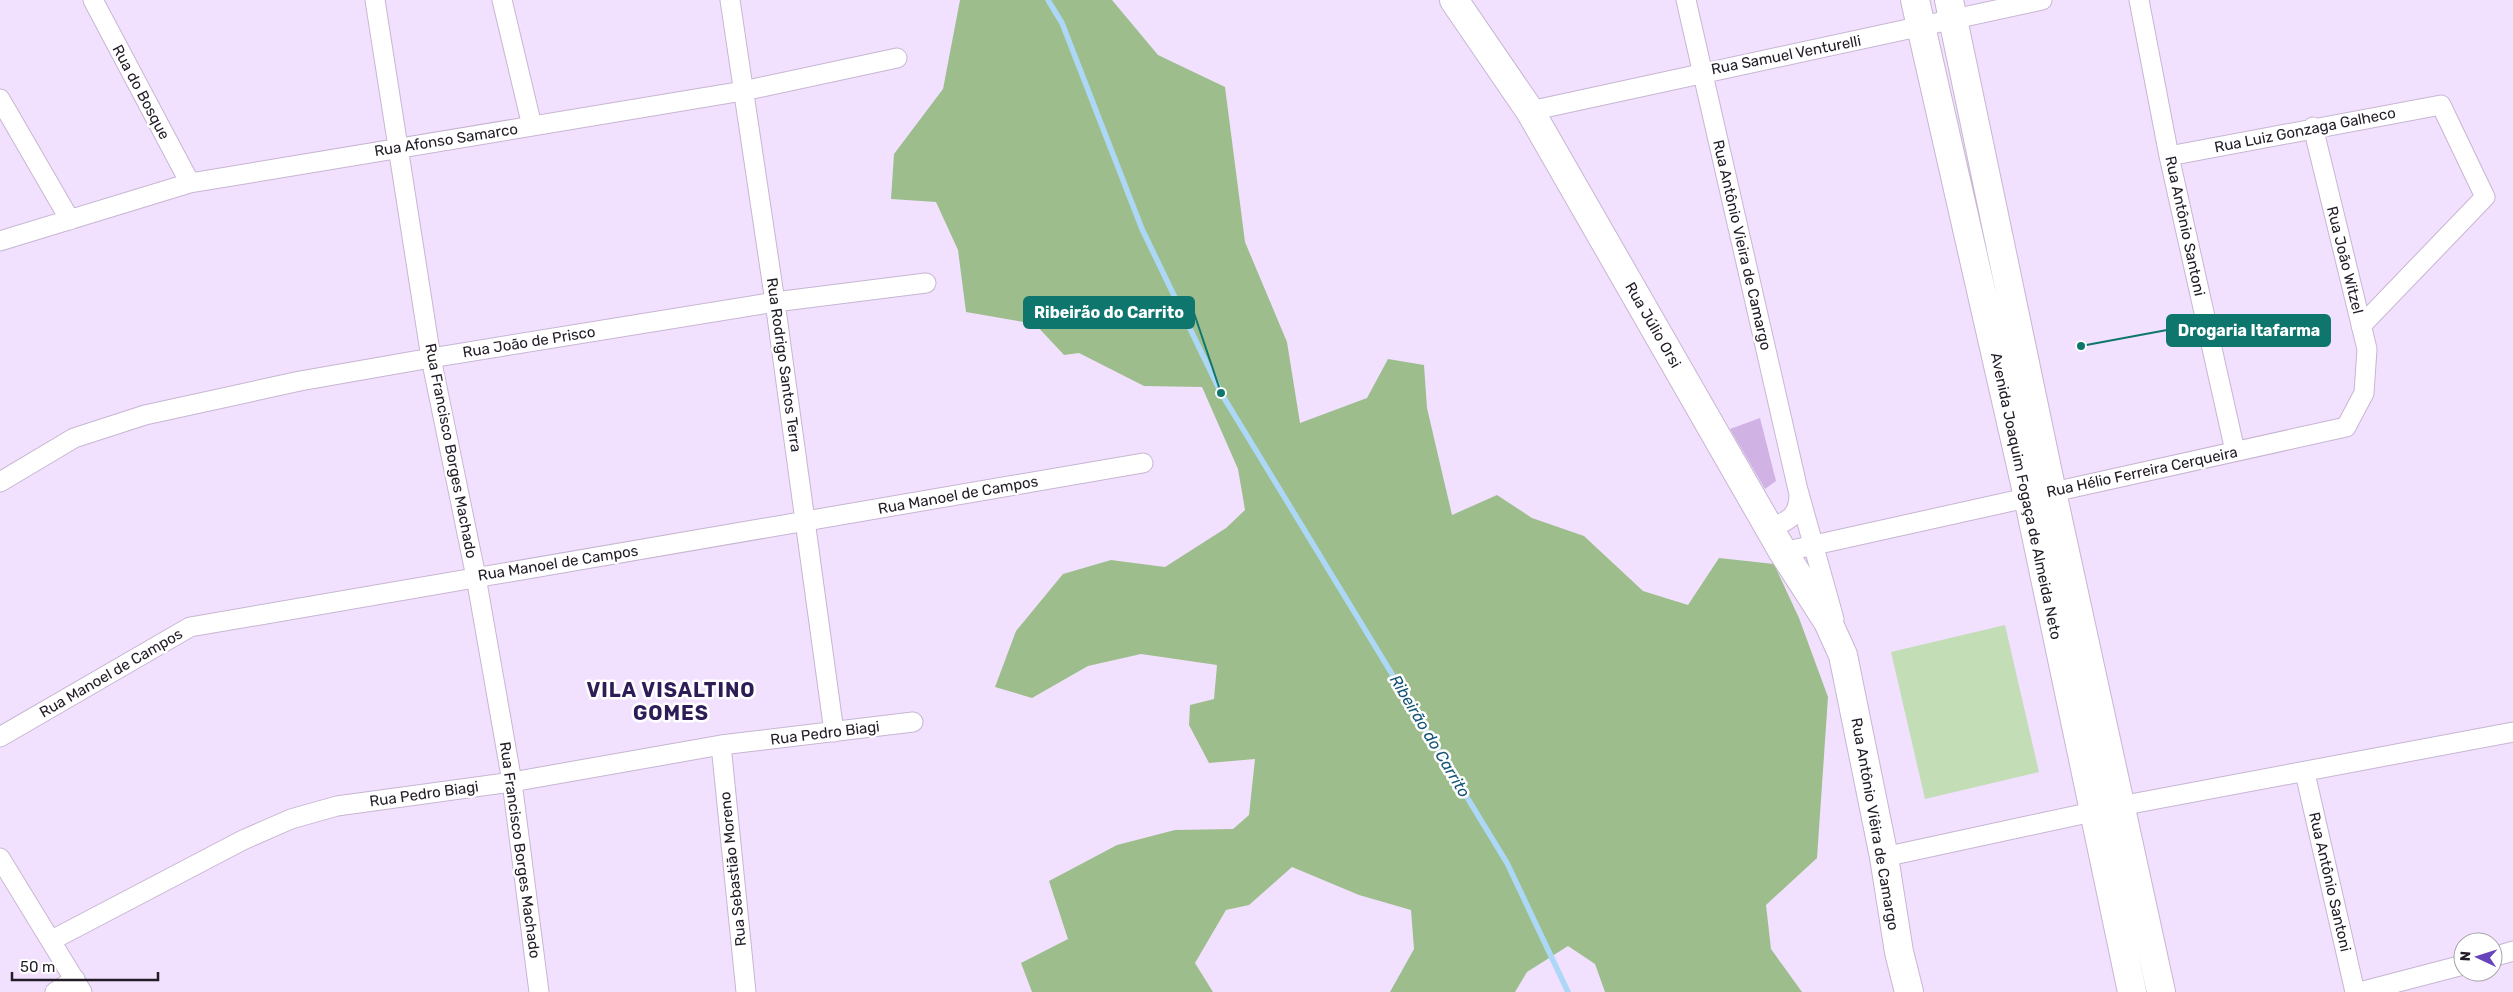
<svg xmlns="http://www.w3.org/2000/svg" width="2513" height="992" font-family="Rubik,sans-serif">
  <rect width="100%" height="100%" fill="#f2e1fe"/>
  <path fill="#c3ddb7" d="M2005 625 2039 772 1925 799 1891 652Z"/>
  <path fill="#9dbe8c" d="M960 0H1112L1158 55 1225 87 1245 242 1287 342 1300 423 1367 398 1388 359 1424 365 1427 408 1452 515 1497 495 1532 518 1584 536 1643 591 1688 605 1719 558 1774 564 1799 618 1828 697 1817 858 1766 905 1771 949 1802 992H1605L1595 964 1568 946 1527 972 1515 992H1390L1414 949 1411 910 1359 895 1292 867 1249 905 1226 910 1195 963 1213 992H1032L1021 963 1068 939 1049 881 1117 845 1175 830 1233 829 1249 815 1255 759 1209 763 1189 725 1190 705 1214 699 1217 665 1141 654 1088 666 1032 698 995 687 1016 631 1063 574 1111 560 1165 567 1226 528 1245 510 1238 469 1202 387 1144 386 1079 353 1064 355 1035 324 966 312 958 250 936 202 891 199 894 154 943 89Z"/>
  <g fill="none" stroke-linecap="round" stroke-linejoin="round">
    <path stroke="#add7f6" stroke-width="5.5" d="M1048 0 1062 23 1142 229 1221 393 1507 863 1568 992"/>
  </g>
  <path fill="#d0b2e4" d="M1760 418 1776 481 1765 489 1730 429Z"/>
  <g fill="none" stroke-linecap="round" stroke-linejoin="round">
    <g stroke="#c7b6d2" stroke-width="21">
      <path id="street" d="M93 0 190 183
        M375 0 431 358 476 577 512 782 539 992
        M502 0 532 126
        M730 0 775 302 834 732
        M1686 0 1798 490 1834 619
        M2139 0 2169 156 2235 451
        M0 99 70 220
        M1530 111 2042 0
        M2169 156 2441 105 2485 197 2361 326
        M0 241 190 183 743 91 897 58
        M0 482 74 438 145 415 300 381 431 358 775 302 926 283
        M1770 528C1789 521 1799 516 1799 494
        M1783 552 2346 427 2364 393 2367 349 2313 127
        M0 737 190 627 1143 463
        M721 745 746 992
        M2305 773 2355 992
        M1884 857 2120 806 2513 732
        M0 858 82 992
        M52 940 243 840 291 819 337 806 512 782 721 745 913 722
        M2493 957 2513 951
        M55 992 75 979
        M2360 992 2463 965"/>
    </g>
    <g stroke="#c7b6d2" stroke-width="30">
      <path id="secondary" d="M1454 0 1530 111 1783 552 1828 622 1843 655 1884 857 1899 952 1909 992
        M1915 0 2028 497 2132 992
        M1949 0 2052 492 2161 992"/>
    </g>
    <use href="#street" stroke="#fff" stroke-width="19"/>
    <use href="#secondary" stroke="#fff" stroke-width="28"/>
  </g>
  <g text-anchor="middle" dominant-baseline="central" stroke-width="5" stroke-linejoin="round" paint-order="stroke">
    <g font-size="15" fill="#221c26" stroke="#fff">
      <text transform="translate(1786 55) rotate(-11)">Rua Samuel Venturelli</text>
      <text transform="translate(141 92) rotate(62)">Rua do Bosque</text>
      <text transform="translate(2305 130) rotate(-11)">Rua Luiz Gonzaga Galheco</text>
      <text transform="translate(446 140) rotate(-9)">Rua Afonso Samarco</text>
      <text transform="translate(2185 226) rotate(78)">Rua Antônio Santoni</text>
      <text transform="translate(1742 245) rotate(77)">Rua Antônio Vieira de Camargo</text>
      <text transform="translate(2345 260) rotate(76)">Rua João Witzel</text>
      <text transform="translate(1653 325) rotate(60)">Rua Júlio Orsi</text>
      <text transform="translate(529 342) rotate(-9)">Rua João de Prisco</text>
      <text transform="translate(784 365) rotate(82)">Rua Rodrigo Santos Terra</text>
      <text transform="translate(451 451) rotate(79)">Rua Francisco Borges Machado</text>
      <text transform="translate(2142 472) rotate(-12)">Rua Hélio Ferreira Cerqueira</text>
      <text transform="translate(958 495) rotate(-10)">Rua Manoel de Campos</text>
      <text transform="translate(2026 496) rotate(78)">Avenida Joaquim Fogaça de Almeida Neto</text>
      <text transform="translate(558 563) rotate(-9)">Rua Manoel de Campos</text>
      <text transform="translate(111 673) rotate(-30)">Rua Manoel de Campos</text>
      <text transform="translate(825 733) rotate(-7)">Rua Pedro Biagi</text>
      <text transform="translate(424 794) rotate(-8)">Rua Pedro Biagi</text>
      <text transform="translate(1875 824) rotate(80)">Rua Antônio Viêira de Camargo</text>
      <text transform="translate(520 850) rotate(82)">Rua Francisco Borges Machado</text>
      <text transform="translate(733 869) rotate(-96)">Rua Sebastião Moreno</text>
      <text transform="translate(2330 882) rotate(77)">Rua Antônio Santoni</text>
    </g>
    <g font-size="16" font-style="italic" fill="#145276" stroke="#fff">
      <text transform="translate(1430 736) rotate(59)">Ribeirão do Carrito</text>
    </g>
    <g font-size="20" font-weight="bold" letter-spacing="1" fill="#2d1c56" stroke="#fff">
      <text x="671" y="690">VILA VISALTINO<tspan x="671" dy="23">GOMES</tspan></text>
    </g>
  </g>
  <path fill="none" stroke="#0f766e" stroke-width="2" d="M1221 393L1194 313M2081 346L2167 330"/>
  <g fill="#0f766e" stroke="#fff" stroke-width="2">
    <circle cx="1221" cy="393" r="5"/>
    <circle cx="2081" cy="346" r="5"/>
  </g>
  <g fill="#0f766e" stroke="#0f766e" stroke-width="2">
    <rect x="1024" y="297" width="170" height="31" rx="5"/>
    <rect x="2167" y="315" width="163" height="31" rx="5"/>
  </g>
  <g font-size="16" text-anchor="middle" font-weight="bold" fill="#fff">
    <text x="1109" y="318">Ribeirão do Carrito</text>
    <text x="2249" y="336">Drogaria Itafarma</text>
  </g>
  <g transform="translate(2478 957) rotate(274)"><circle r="24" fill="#ffffff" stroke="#a7a4a8"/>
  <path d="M0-4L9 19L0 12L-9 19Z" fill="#6744bc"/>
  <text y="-8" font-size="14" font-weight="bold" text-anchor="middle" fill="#221c26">N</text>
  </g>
  <path d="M12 972v8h146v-8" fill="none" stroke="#221c26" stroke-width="2.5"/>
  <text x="20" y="972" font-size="15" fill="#221c26" stroke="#ffffff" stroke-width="4" paint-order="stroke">50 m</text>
</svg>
